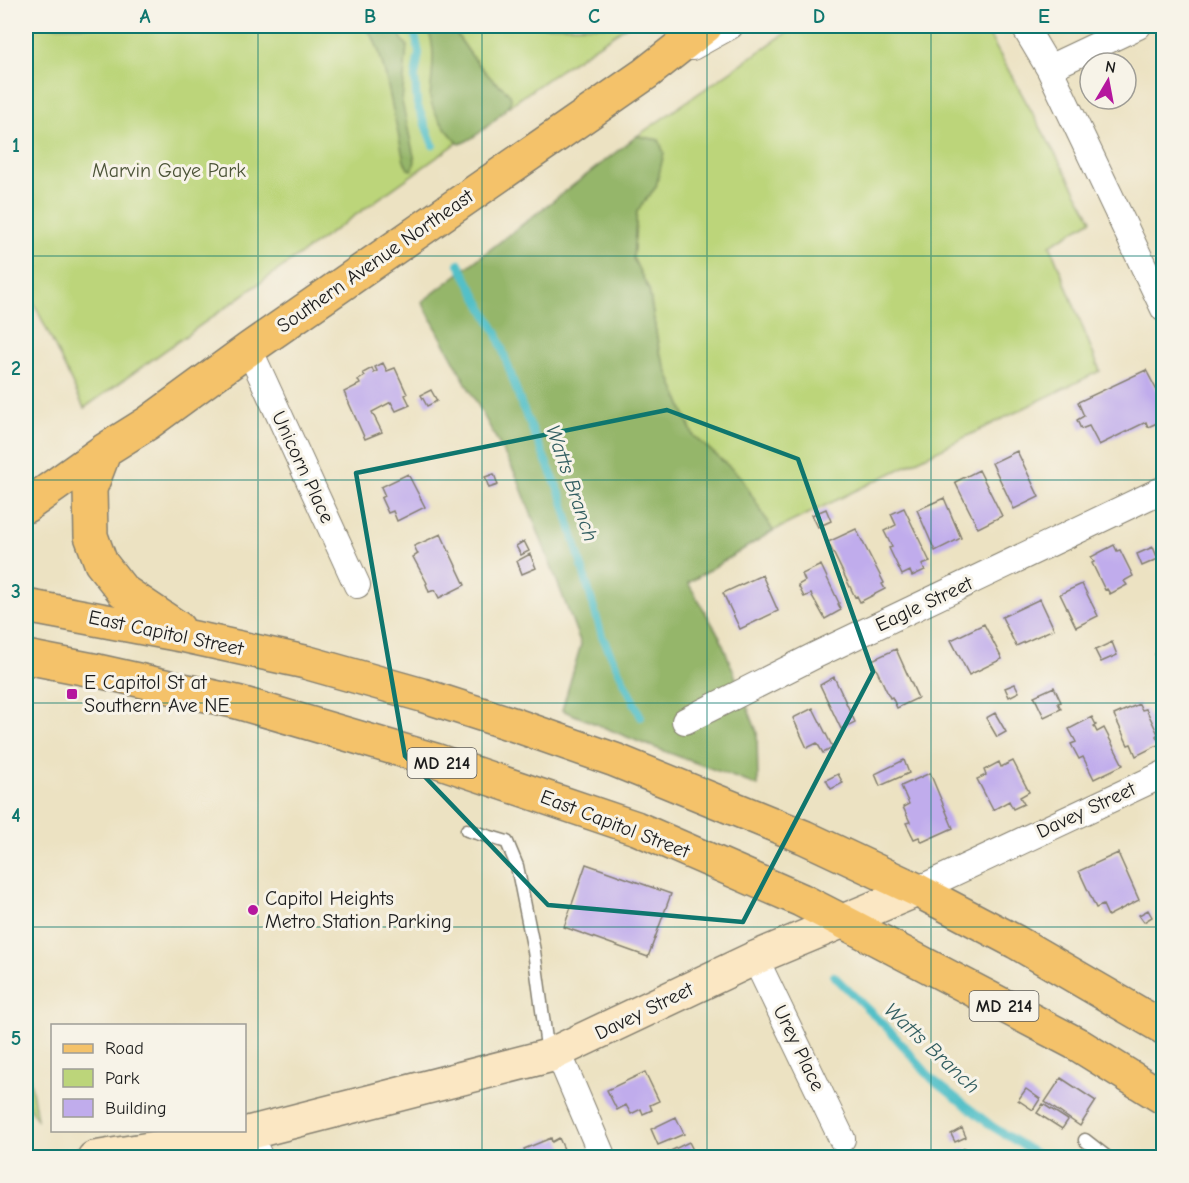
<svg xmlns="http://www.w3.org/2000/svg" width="1189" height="1183" font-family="'Comic Neue',sans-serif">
  <rect width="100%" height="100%" fill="#f7f3e8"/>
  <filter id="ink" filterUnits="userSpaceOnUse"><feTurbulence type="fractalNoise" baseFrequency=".0167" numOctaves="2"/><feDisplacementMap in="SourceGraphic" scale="12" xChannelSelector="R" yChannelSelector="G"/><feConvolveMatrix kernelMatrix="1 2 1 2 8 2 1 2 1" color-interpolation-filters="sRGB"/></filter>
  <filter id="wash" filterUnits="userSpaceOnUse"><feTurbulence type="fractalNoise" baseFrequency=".008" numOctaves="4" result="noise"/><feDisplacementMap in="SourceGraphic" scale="24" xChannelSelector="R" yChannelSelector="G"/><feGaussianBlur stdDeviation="1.35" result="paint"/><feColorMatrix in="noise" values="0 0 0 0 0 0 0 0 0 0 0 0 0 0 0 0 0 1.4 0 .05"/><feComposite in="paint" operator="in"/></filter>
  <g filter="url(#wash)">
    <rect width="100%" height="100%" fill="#ece2c2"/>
    <path fill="#bcd57a" stroke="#6c784b" stroke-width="1.5" d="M26 26H627L560 70 84 408 26 286Z
      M796 26H984L1092 220 1050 245 1100 371 773 531 740 477 693 435 659 350 649 290 633 258 637 211 656 187 659 140 637 136Z
      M26 1057 37 1119C22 1103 25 1077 26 1057Z"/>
    <path fill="#95b66a" stroke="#586943" stroke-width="1.5" d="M364 26H396L403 41 407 45 402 102 415 161 412 170 408 169 404 161 386 77 379 52 373 37Z
      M427 26H452C463 45 475 62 491 78 496 84 510 90 511 98 512 108 477 136 468 140 466 142 462 143 459 144 447 130 433 116 430 97 432 72 437 49 427 26Z
      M637 136 659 140 664 153 656 187 637 211 633 258 649 290 659 350 693 435 741 477 773 531 688 583 720 637 757 732 758 786 637 741 562 710 581 644 517 477 422 302Z"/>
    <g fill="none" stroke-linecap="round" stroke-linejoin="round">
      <path stroke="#52c0c8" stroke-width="8" d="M410 26 414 30 419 53 415 77 417 104 433 145
        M459 264 497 334 522 406 562 498 602 636 641 717
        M834 976 891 1032 932 1079 993 1127 1043 1158"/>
    </g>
    <g id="blocks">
      <path fill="#c0acec" d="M383 363 387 371 395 368 407 394 405 395 410 405 396 411 391 402 372 412 382 432 365 439 344 392 360 384 358 380 365 376 363 373 372 368 374 373 377 371 375 367Z
        M1146 370 1164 404V420L1148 427 1146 422 1099 445 1089 426 1081 429 1077 420 1084 416 1078 402Z
        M431 390 437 401 427 406 421 395Z
        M1017 451 1039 497 1014 509 992 463Z
        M979 470 1002 516 978 528 955 482Z
        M408 474 425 507 397 521 393 511 388 513 381 498 385 496 381 487Z
        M494 474 498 485 489 488 485 477Z
        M944 498 961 538 935 551 917 510Z
        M904 508 930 562 922 565 925 570 912 576 910 571 902 575 889 548 892 547 884 531 896 525 891 514Z
        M826 509 831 521 818 527 812 515Z
        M856 529 884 583 882 584 885 589 860 602 857 596 855 597 828 542Z
        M441 534 465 585 439 598 435 590 429 592 426 584 427 583 413 557 418 554 414 546Z
        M524 541 529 551 521 555 516 546Z
        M1114 545 1117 551 1120 550 1133 576 1124 581 1127 585 1110 594 1107 589 1105 590 1092 563 1094 562 1091 557Z
        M1153 547 1158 559 1142 566 1137 554Z
        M530 554 536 568 522 574 517 561Z
        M821 565 839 603 838 604 841 610 825 619 811 594 804 597 798 585 805 581 802 574Z
        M762 575 778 611 740 629 723 593Z
        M1082 584 1098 616 1076 627 1060 594Z
        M1040 599 1054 629 1016 646 1002 617Z
        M984 624 1002 659 969 675 951 640Z
        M1112 642 1117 655 1101 662 1095 650Z
        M896 649 918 698 897 708 892 697 890 698 872 660Z
        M1164 650V672L1155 654Z
        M834 677 855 722 841 729 820 685Z
        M1015 684 1019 692 1009 697 1005 688Z
        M1054 687 1061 702 1058 703 1061 709 1044 717 1034 696Z
        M1139 704 1142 710 1146 709 1158 734 1156 736 1160 744 1136 756 1131 744 1128 745 1114 715Z
        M813 708 833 748 823 753 817 743 807 748 793 718Z
        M995 713 1006 732 997 737 986 718Z
        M1092 717 1096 725 1094 726 1097 732 1104 728 1123 765 1094 779 1083 757 1079 759 1071 744 1076 742 1069 729Z
        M904 760 909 773 880 786 875 774Z
        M1013 761 1029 792 1020 797 1024 804 1013 809 1009 801 993 810 977 779 986 775 984 770 999 762 1001 767Z
        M930 773 953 828 922 842 919 837 914 839 906 823 910 822 903 807 909 804 901 786Z
        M838 774 843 783 831 789 826 780Z
        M1118 853 1139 900 1108 916 1103 905 1096 908 1079 871Z
        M586 864 671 894 648 957 564 927Z
        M1148 910 1152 917 1144 922 1139 915Z
        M645 1072 659 1101 650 1105 652 1110 643 1114 641 1109 631 1114 626 1105 617 1110 607 1090Z
        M1061 1078 1096 1101 1080 1126 1045 1102Z
        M1026 1089 1040 1099 1033 1110 1018 1100Z
        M1043 1104 1068 1120 1062 1129 1037 1113Z
        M676 1117 684 1134 658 1145 651 1129Z
        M962 1128 966 1137 955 1142 951 1134Z
        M551 1138 552 1142 559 1138 568 1158H528L524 1149Z
        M689 1142 697 1158H656Z
        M965 1148 970 1158H957L955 1153Z"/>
    </g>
  </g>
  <g filter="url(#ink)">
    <use href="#blocks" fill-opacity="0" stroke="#847f6f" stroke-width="1.5"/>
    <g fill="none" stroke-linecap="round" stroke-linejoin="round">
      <g stroke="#847f6f" stroke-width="15">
        <path id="lane" d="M467 830 507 842 517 866 534 951 548 1054
          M1085 1140 1108 1158
          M26 1153V1158"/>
      </g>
      <g stroke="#847f6f" stroke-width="28">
        <path id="street" d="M1024 26 1049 68 1164 309
          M692 47 730 26
          M1049 68 1138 26
          M249 349 357 585
          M685 721 816 655 1164 489
          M917 890 1164 774
          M755 958 842 1139
          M558 1052 603 1158
          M248 1133 260 1158"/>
      </g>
      <g stroke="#847f6f" stroke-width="36">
        <path id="secondary" d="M94 1158 248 1133 548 1056 755 958 917 890"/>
      </g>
      <g stroke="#847f6f" stroke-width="36">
        <path id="primary" d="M105 450 90 489 91 536 101 563 123 591 178 628
          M26 506 105 450 148 423 249 349 645 74 706 26
          M26 606 181 635 305 662 422 695 518 726 615 760 804 837 917 890 1016 942 1164 1028
          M26 657 98 671 237 702 435 760 636 828 801 900 842 921 1077 1044 1164 1098"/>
      </g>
      <use href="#lane" stroke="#fff" stroke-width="12"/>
      <use href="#street" stroke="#fff" stroke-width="26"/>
      <use href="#secondary" stroke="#fbe7c3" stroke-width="33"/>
      <use href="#primary" stroke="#f4c26a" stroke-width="33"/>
    </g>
  </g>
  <path fill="none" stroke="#0f766e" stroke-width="4.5" stroke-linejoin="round" d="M667 410 798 459 873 672 743 922 548 905 405 756 356 473Z"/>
  <path fill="none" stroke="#0f766e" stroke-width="1.5" stroke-opacity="0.55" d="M258 26V1158M482 26V1158M707 26V1158M931 26V1158M26 256H1164M26 480H1164M26 703H1164M26 927H1164"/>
  <g fill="#b5179e" stroke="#f7f3e8" stroke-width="2">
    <rect x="66" y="688" width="12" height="12" rx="3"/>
    <circle cx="253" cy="910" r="6"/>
  </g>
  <g text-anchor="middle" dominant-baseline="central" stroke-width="6" stroke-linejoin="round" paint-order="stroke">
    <g fill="#f7f3e8" stroke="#5e5c59" stroke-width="1.5">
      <rect x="407.5" y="748" width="69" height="30" rx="4.5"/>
      <rect x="969.5" y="991" width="69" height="30" rx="4.5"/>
    </g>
    <g font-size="18" font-weight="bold" fill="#1c1c1c">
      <text x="442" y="763">MD 214</text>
      <text x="1004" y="1006">MD 214</text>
    </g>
    <g font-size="20" fill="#4c5438" stroke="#f7f3e8">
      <text x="169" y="170">Marvin Gaye Park</text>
    </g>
    <g font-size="20" fill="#1c1c1c" stroke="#f7f3e8">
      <text transform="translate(375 261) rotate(-35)">Southern Avenue Northeast</text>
      <text transform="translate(303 467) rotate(65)">Unicorn Place</text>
      <text transform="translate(924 604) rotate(-25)">Eagle Street</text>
      <text transform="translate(166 633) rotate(12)">East Capitol Street</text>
      <text transform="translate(1086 810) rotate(-25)">Davey Street</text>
      <text transform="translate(615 824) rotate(21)">East Capitol Street</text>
      <text transform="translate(644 1011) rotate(-26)">Davey Street</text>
      <text transform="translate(799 1048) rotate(64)">Urey Place</text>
    </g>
    <g font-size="20" fill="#1c1c1c" stroke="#f7f3e8" text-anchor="start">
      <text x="84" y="682">E Capitol St at<tspan x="84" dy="23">Southern Ave NE</tspan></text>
      <text x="265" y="898">Capitol Heights<tspan x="265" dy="23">Metro Station Parking</tspan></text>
    </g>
    <g font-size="21" font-style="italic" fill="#325e61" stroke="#f7f3e8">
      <text transform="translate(572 483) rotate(71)">Watts Branch</text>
      <text transform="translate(932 1048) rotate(43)">Watts Branch</text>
    </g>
  </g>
  <rect width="1189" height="1183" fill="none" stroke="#f7f3e8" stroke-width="66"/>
  <rect x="51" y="1024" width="195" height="108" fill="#f7f3e8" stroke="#9f9d96" stroke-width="1.5"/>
  <rect x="63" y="1044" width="30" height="9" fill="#f4c26a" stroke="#9f9d96" stroke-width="1.5"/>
  <text x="105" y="1054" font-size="18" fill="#1c1c1c">Road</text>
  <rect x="63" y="1069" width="30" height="18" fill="#bcd57a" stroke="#9f9d96" stroke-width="1.5"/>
  <text x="105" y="1084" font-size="18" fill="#1c1c1c">Park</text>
  <rect x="63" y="1099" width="30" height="18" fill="#c0acec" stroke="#9f9d96" stroke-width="1.5"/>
  <text x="105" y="1114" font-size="18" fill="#1c1c1c">Building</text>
  <g transform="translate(1108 81) rotate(10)"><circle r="28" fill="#f7f3e8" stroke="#9f9d96" stroke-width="1.5"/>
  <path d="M0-4.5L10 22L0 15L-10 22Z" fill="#b5179e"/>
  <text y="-9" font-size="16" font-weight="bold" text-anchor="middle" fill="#1c1c1c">N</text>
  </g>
  <rect x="33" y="33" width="1123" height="1117" fill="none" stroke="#0f766e" stroke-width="2"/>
  <g font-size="20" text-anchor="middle" font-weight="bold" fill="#0f766e">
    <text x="145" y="23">A</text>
    <text x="370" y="23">B</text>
    <text x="594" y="23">C</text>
    <text x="819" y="23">D</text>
    <text x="1044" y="23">E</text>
    <text x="16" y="152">1</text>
    <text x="16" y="375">2</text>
    <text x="16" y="598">3</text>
    <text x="16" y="822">4</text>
    <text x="16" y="1045">5</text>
  </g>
</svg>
